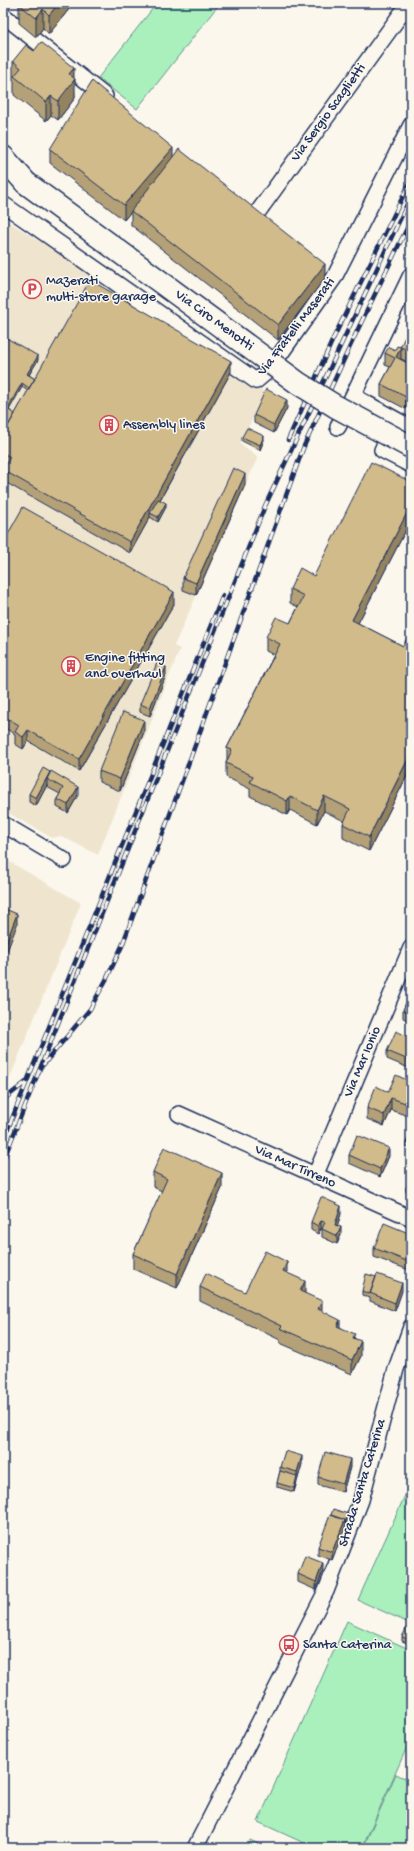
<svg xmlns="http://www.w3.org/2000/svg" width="414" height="1851" font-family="'Gochi Hand',sans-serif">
  <rect width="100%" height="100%" fill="#fbf7ec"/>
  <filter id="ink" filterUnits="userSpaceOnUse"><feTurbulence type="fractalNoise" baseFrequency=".025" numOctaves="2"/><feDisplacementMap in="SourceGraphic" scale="8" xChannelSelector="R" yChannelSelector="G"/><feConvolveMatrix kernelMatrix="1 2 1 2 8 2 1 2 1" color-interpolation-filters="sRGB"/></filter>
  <g filter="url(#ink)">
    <path fill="#efe5cf" d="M3 218 97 278 89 290 230 369 266 393 240 443 258 457 174 646 180 649 98 855 61 836 52 838 3 810Z
      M3 858 81 903 3 1095Z"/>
    <path fill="#aaf0bc" stroke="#62908d" d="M157 3H220L137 109 98 78Z
      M411 1482V1624L358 1600Z
      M347 1621 411 1650V1738L362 1848H315L258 1822Z
      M396 1774 411 1781V1848H363Z
      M250 1840 267 1848H247Z"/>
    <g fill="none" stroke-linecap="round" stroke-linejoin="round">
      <g stroke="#1b2f5e" stroke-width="18">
        <path id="street" d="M3 15 105 96
          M3 204 256 381 269 370 334 278 411 125
          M255 216 409 3
          M353 396 411 428
          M396 420 382 450 411 465
          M338 427 411 275
          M3 824 64 860
          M179 1114 411 1218
          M315 1176 411 948
          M195 1848 326 1591 361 1500 396 1369 411 1327"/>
      </g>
      <g stroke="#1b2f5e" stroke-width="25">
        <path id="secondary" d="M3 157 26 183"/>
      </g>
      <use href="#street" stroke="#fbf7ec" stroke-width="15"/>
      <use href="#secondary" stroke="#fbf7ec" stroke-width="22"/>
      <g stroke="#1b2f5e" stroke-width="4.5">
        <path id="rail" d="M288 440 333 339 411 180
          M43 1065 90 1009 106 980 122 946 304 446 359 327 411 220
          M3 1100 26 1082
          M3 1141 223 595
          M3 1161 265 506 411 196"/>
      </g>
      <use href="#rail" stroke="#fbf7ec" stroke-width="3" stroke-dasharray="9" stroke-linecap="butt"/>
      <g stroke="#1b2f5e" stroke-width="25" stroke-linecap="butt">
        <path id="secondary-bridge" d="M26 183 298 383 335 406 411 447"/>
      </g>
      <use href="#secondary-bridge" stroke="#fbf7ec" stroke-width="22"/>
    </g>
    <path fill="#b5a177" stroke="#1b2f5e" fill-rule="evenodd" d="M20 3H74L49 34 43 28 36 37 19 23V4Z
      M34 51 74 78 75 98 58 120 51 115 46 121 14 95V81H13V61Z
      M50 149 173 157 325 278 278 340 131 225V211L124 220 50 163Z
      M3 336 38 360 29 375 35 379 231 372 160 500 166 507 158 522 150 517 130 553 3 481V469L5 466 3 465V435L8 427 3 424ZM22 387 28 391 15 414 9 410Z
      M411 337V363L401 359V360L411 365 406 409 381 396V384L390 367 385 365V353L400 347Z
      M287 408 274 433 254 423V415Z
      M242 437 264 440 260 450 242 441Z
      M411 482V520L358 623 403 646 411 631V768L369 851 343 838V824L344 821 324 811 317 824 290 810 287 815 250 796V789L226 777V763L227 759V748L274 655 266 651V637L290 623 298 607 290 603V589L314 576Z
      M245 485 196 595 183 590V578Z
      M3 543 174 604 79 771 28 741 23 749 15 744V734L3 727Z
      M166 675 150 716 140 712V704Z
      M144 732 120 791 99 782V771Z
      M50 774 78 795 68 813 57 807V799L60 794 47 787V785L36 806 29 802V794Z
      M411 991V1022L403 1018V1010Z
      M411 1038V1069L387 1059V1051Z
      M411 1082V1117L391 1110 384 1126 367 1119V1108L388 1092Z
      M411 1132V1149L406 1147V1143Z
      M349 1155 389 1156 380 1177 349 1163Z
      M153 1172 222 1188 177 1288 133 1269V1254L162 1191 153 1187Z
      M411 1172V1194L406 1192V1188L410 1179V1175Z
      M341 1214 337 1226 341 1235 337 1244 322 1237V1229H321L318 1234 311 1230V1222Z
      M411 1234 409 1270 374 1257V1248Z
      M287 1273 305 1293 322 1311 340 1327 355 1338 361 1356 352 1374 280 1343V1340L200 1301V1287L245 1292Z
      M362 1291H402L395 1311 370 1301V1298L362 1295Z
      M302 1464 294 1492 277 1487V1483L280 1471V1467Z
      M350 1467 343 1492 318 1485V1477Z
      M348 1518 332 1560 318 1555V1547Z
      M323 1571 316 1590 298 1582V1574Z
      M411 1626V1642L410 1644 402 1641V1637Z"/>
    <path fill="#938361" stroke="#1b2f5e" d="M59 3H74L49 34V15Z
      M43 9V28L36 37V18Z
      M74 68V82L75 79V98L58 120V101L69 74Z
      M51 96V115L46 121V102Z
      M173 148V162L124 220V205Z
      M325 264V278L278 340V325Z
      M401 347V359L396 369V357Z
      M38 356V360L27 378V374Z
      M231 361V372L152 514 150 513V517L130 553V542Z
      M22 383V387L7 413V409Z
      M411 388V400L406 409V397Z
      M287 400V408L274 433V425Z
      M264 436V440L260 450V445Z
      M245 474V485L196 595V583Z
      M166 503V507L158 522V517Z
      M411 505V520L352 635V620Z
      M174 592V604L79 771V759Z
      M166 667V675L150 716V708Z
      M144 720V732L120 791V779Z
      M28 730V741L23 749V737Z
      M411 753V768L369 851V837Z
      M50 772V780L47 779V785L36 806V798Z
      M78 787V795L68 813V805Z
      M290 796V810L287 815V801Z
      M324 796V811L317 824V810Z
      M17 914V925L3 962V951Z
      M391 1098V1110L384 1126V1115Z
      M389 1148V1156L380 1177V1169Z
      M222 1173V1188L177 1288V1274Z
      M341 1206V1214L335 1233V1225Z
      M321 1221V1229L318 1234V1226Z
      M341 1227V1235L337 1244V1236Z
      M411 1256V1264L409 1270V1262Z
      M287 1262V1276L283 1271Z
      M305 1281V1296L300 1291Z
      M402 1283V1291L395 1311V1303Z
      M322 1301V1315L318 1309Z
      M340 1320V1335L337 1326Z
      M361 1341V1356L352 1374V1360Z
      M302 1456V1464L294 1492V1488L297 1476V1472Z
      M350 1459V1467L343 1492V1484Z
      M348 1514V1518L345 1528 332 1560V1552L345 1520Z
      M323 1563V1571L316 1590V1582Z"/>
    <path fill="#d2bb8a" stroke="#1b2f5e" d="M20 3H59L49 15 43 9 36 18 19 4Z
      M41 42 74 68 69 74 75 79 58 101 51 96 46 102 14 76 21 68 13 61 26 45 34 51Z
      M92 81 173 148 124 205 50 149Z
      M179 149 325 264 278 325 131 211Z
      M90 280 231 361 130 542 3 470V469L10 457 3 453V435Z
      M406 335 411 337V352L401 347 396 357 411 365V388L406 397 381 384 395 358 385 353 389 347 395 350 397 346 400 347Z
      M3 336 38 356 27 374 35 379 29 388 22 383 7 409 15 414 9 424 3 420Z
      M266 389 287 400 274 425 254 415Z
      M247 428 264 436 260 445 242 437Z
      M371 462 411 482V505L352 620 403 646 411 631V753L369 837 343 824 350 809 324 796 317 810 290 796 287 801 250 782 253 776 226 763 232 750 227 748 280 644 266 637 276 617 290 623 304 596 290 589 300 568 314 576Z
      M233 468 245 474 196 583 183 578Z
      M158 499 166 503 158 517 150 513Z
      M23 507 174 592 79 759 28 730 23 737 15 732 19 725 3 716V543Z
      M157 663 166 667 150 708 140 704Z
      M123 712 144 720 120 779 99 771Z
      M43 768 50 772 36 798 29 794Z
      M51 771 78 787 68 805 57 799 63 788 47 779Z
      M3 908 17 914 3 951Z
      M411 991V1014L403 1010Z
      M396 1031 411 1038V1061L387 1051Z
      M396 1075 411 1082 410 1085H411V1105L391 1098 384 1115 367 1108 376 1086 388 1092Z
      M411 1132V1145L406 1143Z
      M357 1135 389 1148 380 1169 349 1155Z
      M164 1147 222 1173 177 1274 133 1254 167 1179 153 1172Z
      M410 1179H411V1190L406 1188Z
      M321 1197 341 1206 335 1225 341 1227 337 1236 322 1229 325 1222 321 1221 318 1226 311 1222Z
      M384 1223 411 1234V1256L409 1262 374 1248Z
      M265 1251 287 1262 283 1271 305 1281 300 1291 322 1301 318 1309 340 1320 337 1326 355 1334 353 1338 361 1341 352 1360 280 1328 282 1326 200 1287 206 1273 245 1292Z
      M366 1274 376 1277 370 1294 362 1291Z
      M377 1274 402 1283 395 1303 370 1293Z
      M285 1451 302 1456 297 1472 280 1467Z
      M325 1452 350 1459 343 1484 318 1477Z
      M280 1471 297 1476 294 1488 277 1483Z
      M333 1509 348 1514 345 1524V1520L331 1515Z
      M330 1515 345 1520 332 1552 318 1547Z
      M305 1556 323 1563 316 1582 298 1574Z
      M408 1625 411 1626V1638L410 1640 402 1637Z"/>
  </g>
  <defs>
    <g id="parking-ring" transform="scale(1)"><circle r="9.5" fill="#fbf7ec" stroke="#d1495b" stroke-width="1.5"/><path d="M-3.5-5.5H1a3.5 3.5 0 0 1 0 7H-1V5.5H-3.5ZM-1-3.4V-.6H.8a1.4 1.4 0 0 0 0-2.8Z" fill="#d1495b"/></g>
    <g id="building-ring" transform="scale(1)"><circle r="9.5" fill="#fbf7ec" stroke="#d1495b" stroke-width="1.5"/><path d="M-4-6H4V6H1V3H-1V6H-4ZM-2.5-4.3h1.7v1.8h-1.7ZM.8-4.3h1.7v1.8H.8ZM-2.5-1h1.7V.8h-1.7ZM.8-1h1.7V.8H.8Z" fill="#d1495b"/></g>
    <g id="bus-ring" transform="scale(1)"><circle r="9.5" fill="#fbf7ec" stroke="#d1495b" stroke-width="1.5"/><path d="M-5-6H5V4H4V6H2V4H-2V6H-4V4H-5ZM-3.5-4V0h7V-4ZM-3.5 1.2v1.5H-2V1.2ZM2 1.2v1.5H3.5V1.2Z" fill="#d1495b"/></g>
  </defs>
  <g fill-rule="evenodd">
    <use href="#parking-ring" x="32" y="289"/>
    <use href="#building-ring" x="109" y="425"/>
    <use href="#building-ring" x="71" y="666"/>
    <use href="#bus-ring" x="289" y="1645"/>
  </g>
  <g text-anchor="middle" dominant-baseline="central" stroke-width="3" stroke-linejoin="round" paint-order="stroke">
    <g font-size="14" fill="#1b2f5e" stroke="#fbf7ec">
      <text transform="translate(329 113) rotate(-54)">Via Sergio Scaglietti</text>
      <text transform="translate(214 321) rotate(36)">Via Ciro Menotti</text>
      <text transform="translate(297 327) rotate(-53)">Via Fratelli Maserati</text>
      <text transform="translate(363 1062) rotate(-67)">Via Mar Ionio</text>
      <text transform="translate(295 1167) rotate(24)">Via Mar Tirreno</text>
      <text transform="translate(363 1483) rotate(-73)">Strada Santa Caterina</text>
    </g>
    <g font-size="14" fill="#1b2f5e" stroke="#fbf7ec" text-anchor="start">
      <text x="46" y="281">Mazerati<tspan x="46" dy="16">multi-store garage</tspan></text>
      <text x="123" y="425">Assembly lines</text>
      <text x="85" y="658">Engine fitting<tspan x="85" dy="16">and overhaul</tspan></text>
      <text x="303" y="1645">Santa Caterina</text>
    </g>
  </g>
  <rect width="414" height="1851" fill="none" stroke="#fbf7ec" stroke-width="16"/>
  <rect x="8" y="8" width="398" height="1835" fill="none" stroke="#1b2f5e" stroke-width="1.5" filter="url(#ink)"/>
</svg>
